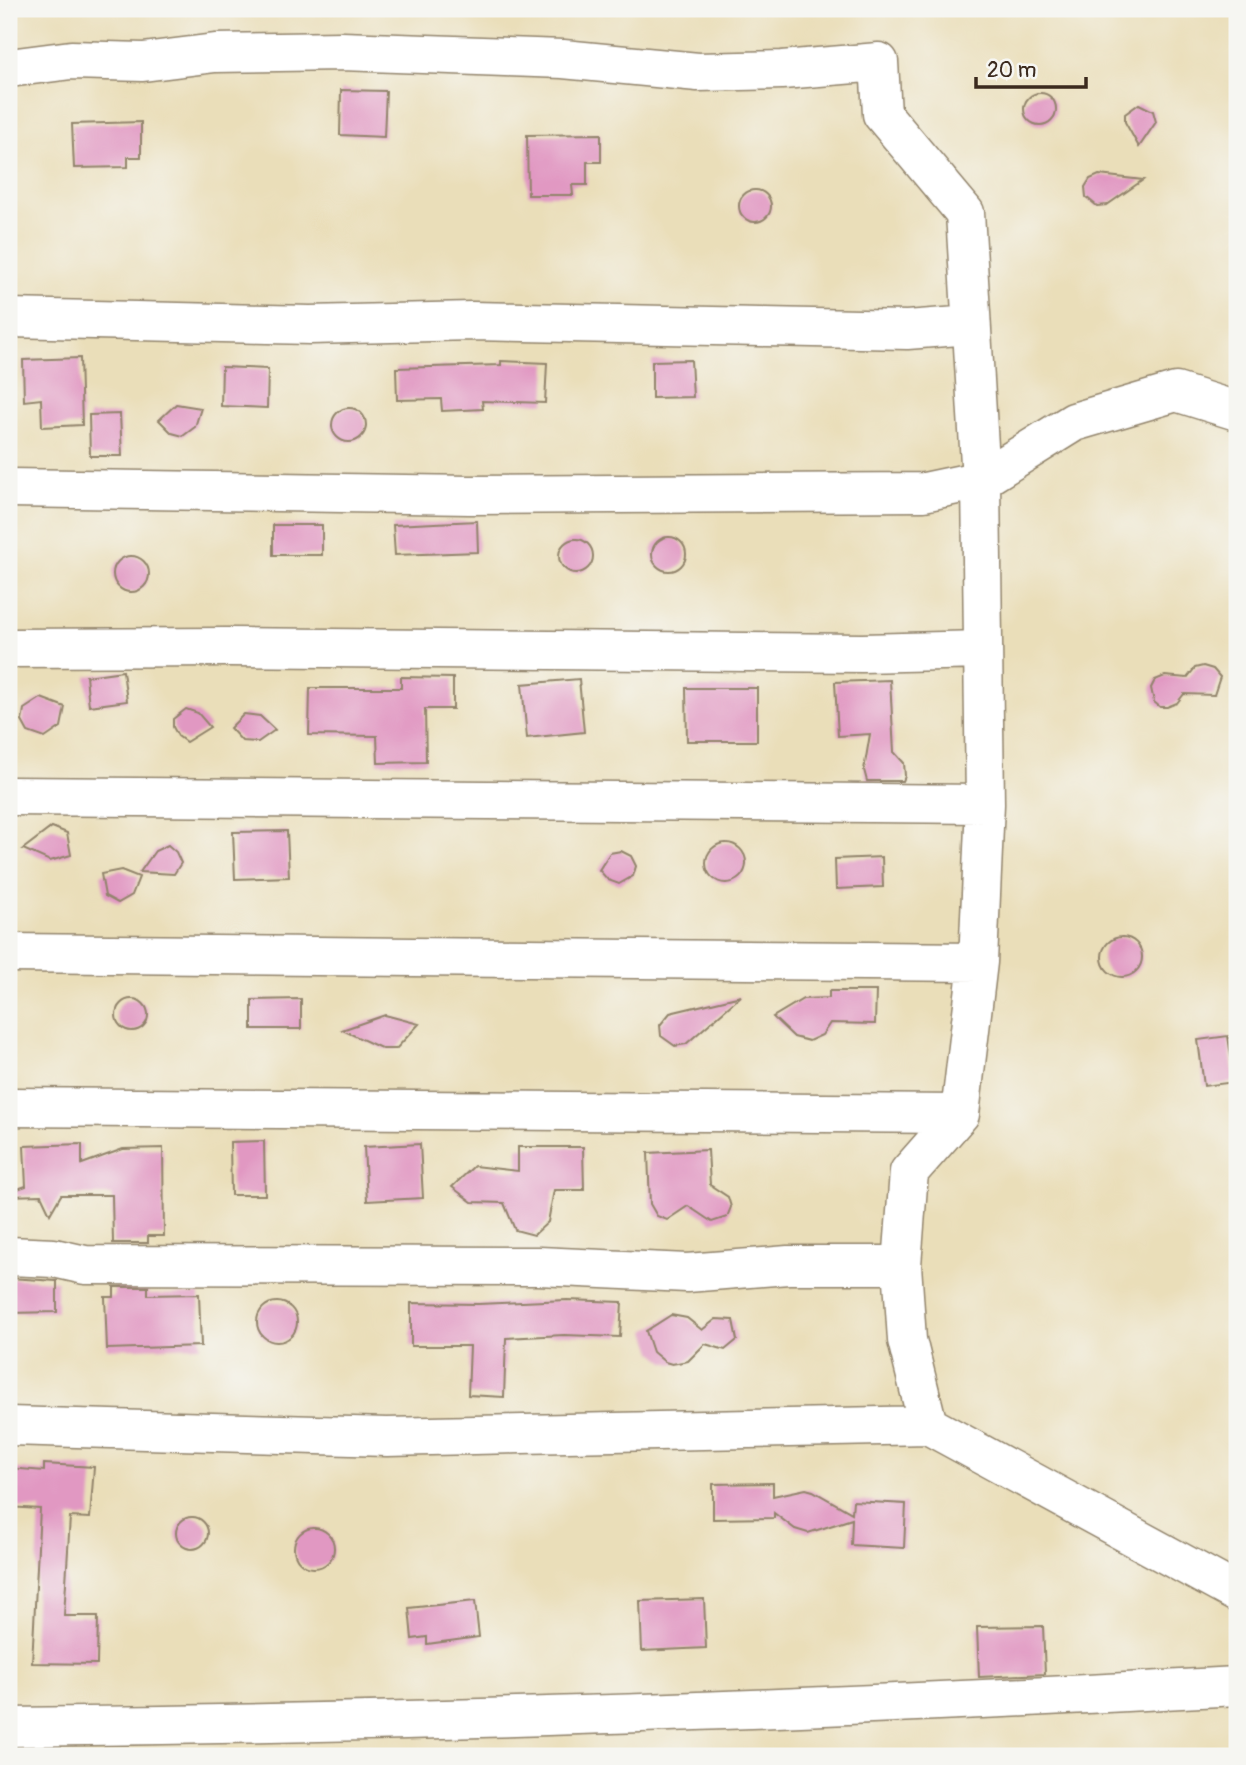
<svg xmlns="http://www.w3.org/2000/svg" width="1246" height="1765" font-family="Pangolin,sans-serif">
  <rect width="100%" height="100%" fill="#f6f6f2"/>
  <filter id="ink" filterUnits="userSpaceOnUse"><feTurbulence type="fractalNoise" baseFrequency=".0143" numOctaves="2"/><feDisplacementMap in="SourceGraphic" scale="14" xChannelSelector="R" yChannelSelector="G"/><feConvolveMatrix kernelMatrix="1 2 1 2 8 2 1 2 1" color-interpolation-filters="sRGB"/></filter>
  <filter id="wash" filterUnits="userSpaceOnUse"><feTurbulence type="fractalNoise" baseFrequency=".00686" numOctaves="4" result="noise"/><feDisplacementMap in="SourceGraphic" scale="28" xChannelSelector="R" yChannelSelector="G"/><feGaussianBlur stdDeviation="1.57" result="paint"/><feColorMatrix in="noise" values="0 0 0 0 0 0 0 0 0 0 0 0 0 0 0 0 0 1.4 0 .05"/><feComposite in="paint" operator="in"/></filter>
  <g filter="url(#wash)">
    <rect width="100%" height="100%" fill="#eadeb9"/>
    <g id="blocks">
      <path fill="#e198c2" d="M341 90 386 91 384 137 340 135Z
        M1024 109a16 16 0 1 1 32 0a16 16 0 1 1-32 0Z
        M1139 104 1153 111 1156 122 1139 147 1125 122V114Z
        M141 122V157H128V167L74 168 72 124Z
        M601 134V162H587V185H572L573 195H528L527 135Z
        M1099 175 1143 180 1107 205 1097 206 1086 197 1085 187 1090 179Z
        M739 206a16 16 0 1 1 32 0a16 16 0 1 1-32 0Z
        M80 358 82 425 42 427 41 399 24 401 23 360Z
        M691 360 693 397 652 398V361Z
        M501 361 547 363 545 403 482 401 483 409 442 411 441 399 397 400 396 368 501 365Z
        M222 367 268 369 267 408 221 406Z
        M176 404 201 408 195 427 183 436 172 433 159 420Z
        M332 425a17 17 0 1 1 34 0a17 17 0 1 1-34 0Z
        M120 414 122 456H90L89 415Z
        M477 521 478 552 395 555 393 525Z
        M273 525H322V555H273Z
        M652 554a17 17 0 1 1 34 0a17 17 0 1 1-34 0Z
        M559 556a17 17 0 1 1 34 0a17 17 0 1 1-34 0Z
        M113 574a18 18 0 1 1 36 0a18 18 0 1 1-36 0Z
        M1203 666 1213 669 1220 677 1214 695 1184 694 1177 703 1167 707H1160L1154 702 1151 688 1155 680 1165 676 1187 678 1195 668Z
        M123 671 127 701 89 706 86 676Z
        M401 677 453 678V709H425L426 762 378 763 377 736 309 735 310 688H401Z
        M579 679 584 732 527 738 522 684Z
        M890 680 894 752 904 763 905 776 903 781H867L864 770 870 734 838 736 835 682Z
        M686 688H757V741H687Z
        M41 698 65 707 61 727 45 738 28 732 22 721 24 709Z
        M186 709 198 713 210 727 186 742 178 736 173 727V719Z
        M244 714 260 716 275 730 258 742 242 741 230 728Z
        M52 827 67 833 71 855 50 861 23 849Z
        M287 831 289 877 235 879 233 832Z
        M706 863a20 20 0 1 1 40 0a20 20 0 1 1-40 0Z
        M168 845 176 852 181 863 174 874 140 872 155 851Z
        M621 851 631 856 636 866 633 876 619 884 608 880 599 870 610 853Z
        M882 857 883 887 836 889 835 859Z
        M121 870 139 877 132 895 118 903 105 896 101 874Z
        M1102 957a20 20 0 1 1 40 0a20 20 0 1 1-40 0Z
        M829 991H876L875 1024 830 1023 822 1035 809 1041 794 1037 773 1017 803 999 829 998Z
        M741 996 686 1044 675 1046 661 1036 660 1025 670 1013Z
        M301 999V1029H252V1000Z
        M116 1015a16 16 0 1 1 32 0a16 16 0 1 1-32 0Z
        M385 1015 419 1024 396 1049H383L342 1030Z
        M1228 1036 1235 1082 1204 1086 1198 1040Z
        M264 1141 265 1195H231L230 1142Z
        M82 1144V1164L123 1149 163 1148 164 1236H148V1243H113L112 1195H61L50 1214 41 1195 9 1196V1192L26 1186 24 1146Z
        M420 1144 423 1198 367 1201 364 1147Z
        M518 1147H583L584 1190H554L548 1222 534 1235 515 1230 504 1203 472 1202 452 1187 474 1166 518 1171Z
        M708 1150 710 1185 728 1197 731 1207 727 1217 712 1222 688 1206 667 1220 657 1216 650 1204 648 1153Z
        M9 1278 57 1281V1312L9 1313Z
        M114 1287H148V1295L199 1294 201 1346 107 1349 105 1297H114Z
        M567 1300 622 1302 620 1337 564 1335 506 1338 504 1397 468 1395 470 1346H411V1303L478 1304Z
        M257 1322a20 20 0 1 1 40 0a20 20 0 1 1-40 0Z
        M671 1315 687 1318 702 1330 716 1319 733 1320 737 1340 725 1350 705 1344 688 1361 672 1364 665 1362 653 1352 646 1331Z
        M44 1464 94 1467 90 1518 70 1517 64 1616H98L97 1664 32 1663 40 1509 9 1507V1468L44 1471Z
        M773 1483V1496L806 1489 813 1491 852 1513 853 1501 906 1504 904 1548 851 1545 852 1519 808 1533 795 1529 774 1513V1518L713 1519V1484Z
        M176 1533a16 16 0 1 1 32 0a16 16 0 1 1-32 0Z
        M294 1548a20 20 0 1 1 40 0a20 20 0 1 1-40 0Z
        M704 1599 706 1648 642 1651 640 1601Z
        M475 1601 479 1637 427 1644V1637L412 1639 409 1608Z
        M1043 1626 1045 1674 979 1677 977 1627Z"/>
    </g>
  </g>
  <g filter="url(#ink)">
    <use href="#blocks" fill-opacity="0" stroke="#92846c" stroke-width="2"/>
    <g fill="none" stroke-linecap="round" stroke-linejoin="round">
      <g stroke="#92846c" stroke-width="41">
        <path id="minor" d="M9 68 71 60 143 62 215 53 342 51 563 59 698 72 782 70 879 62 882 114 965 213 981 480 985 804 978 962 960 1114 909 1172 902 1265 907 1340 928 1425 1237 1593
          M9 318 310 325 472 321 907 330 971 325
          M9 488 470 495 924 492 981 480 1074 422 1176 392 1237 411
          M9 648 228 647 862 653 983 650
          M9 796 985 804
          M9 953C332 954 655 962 978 962
          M9 1107 960 1114
          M9 1256 54 1258 85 1265 539 1266 687 1273 788 1265H902
          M9 1426 387 1437 928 1425
          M9 1727C418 1723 828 1709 1237 1686"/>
      </g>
      <use href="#minor" stroke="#fff" stroke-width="38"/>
    </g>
  </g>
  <rect width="1246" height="1765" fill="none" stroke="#f6f6f2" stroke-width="35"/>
  <path d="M976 77v10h110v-10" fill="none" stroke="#3b2a1e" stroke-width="3.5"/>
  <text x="987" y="77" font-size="21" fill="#3b2a1e" stroke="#f6f6f2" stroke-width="5" paint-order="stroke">20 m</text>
</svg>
